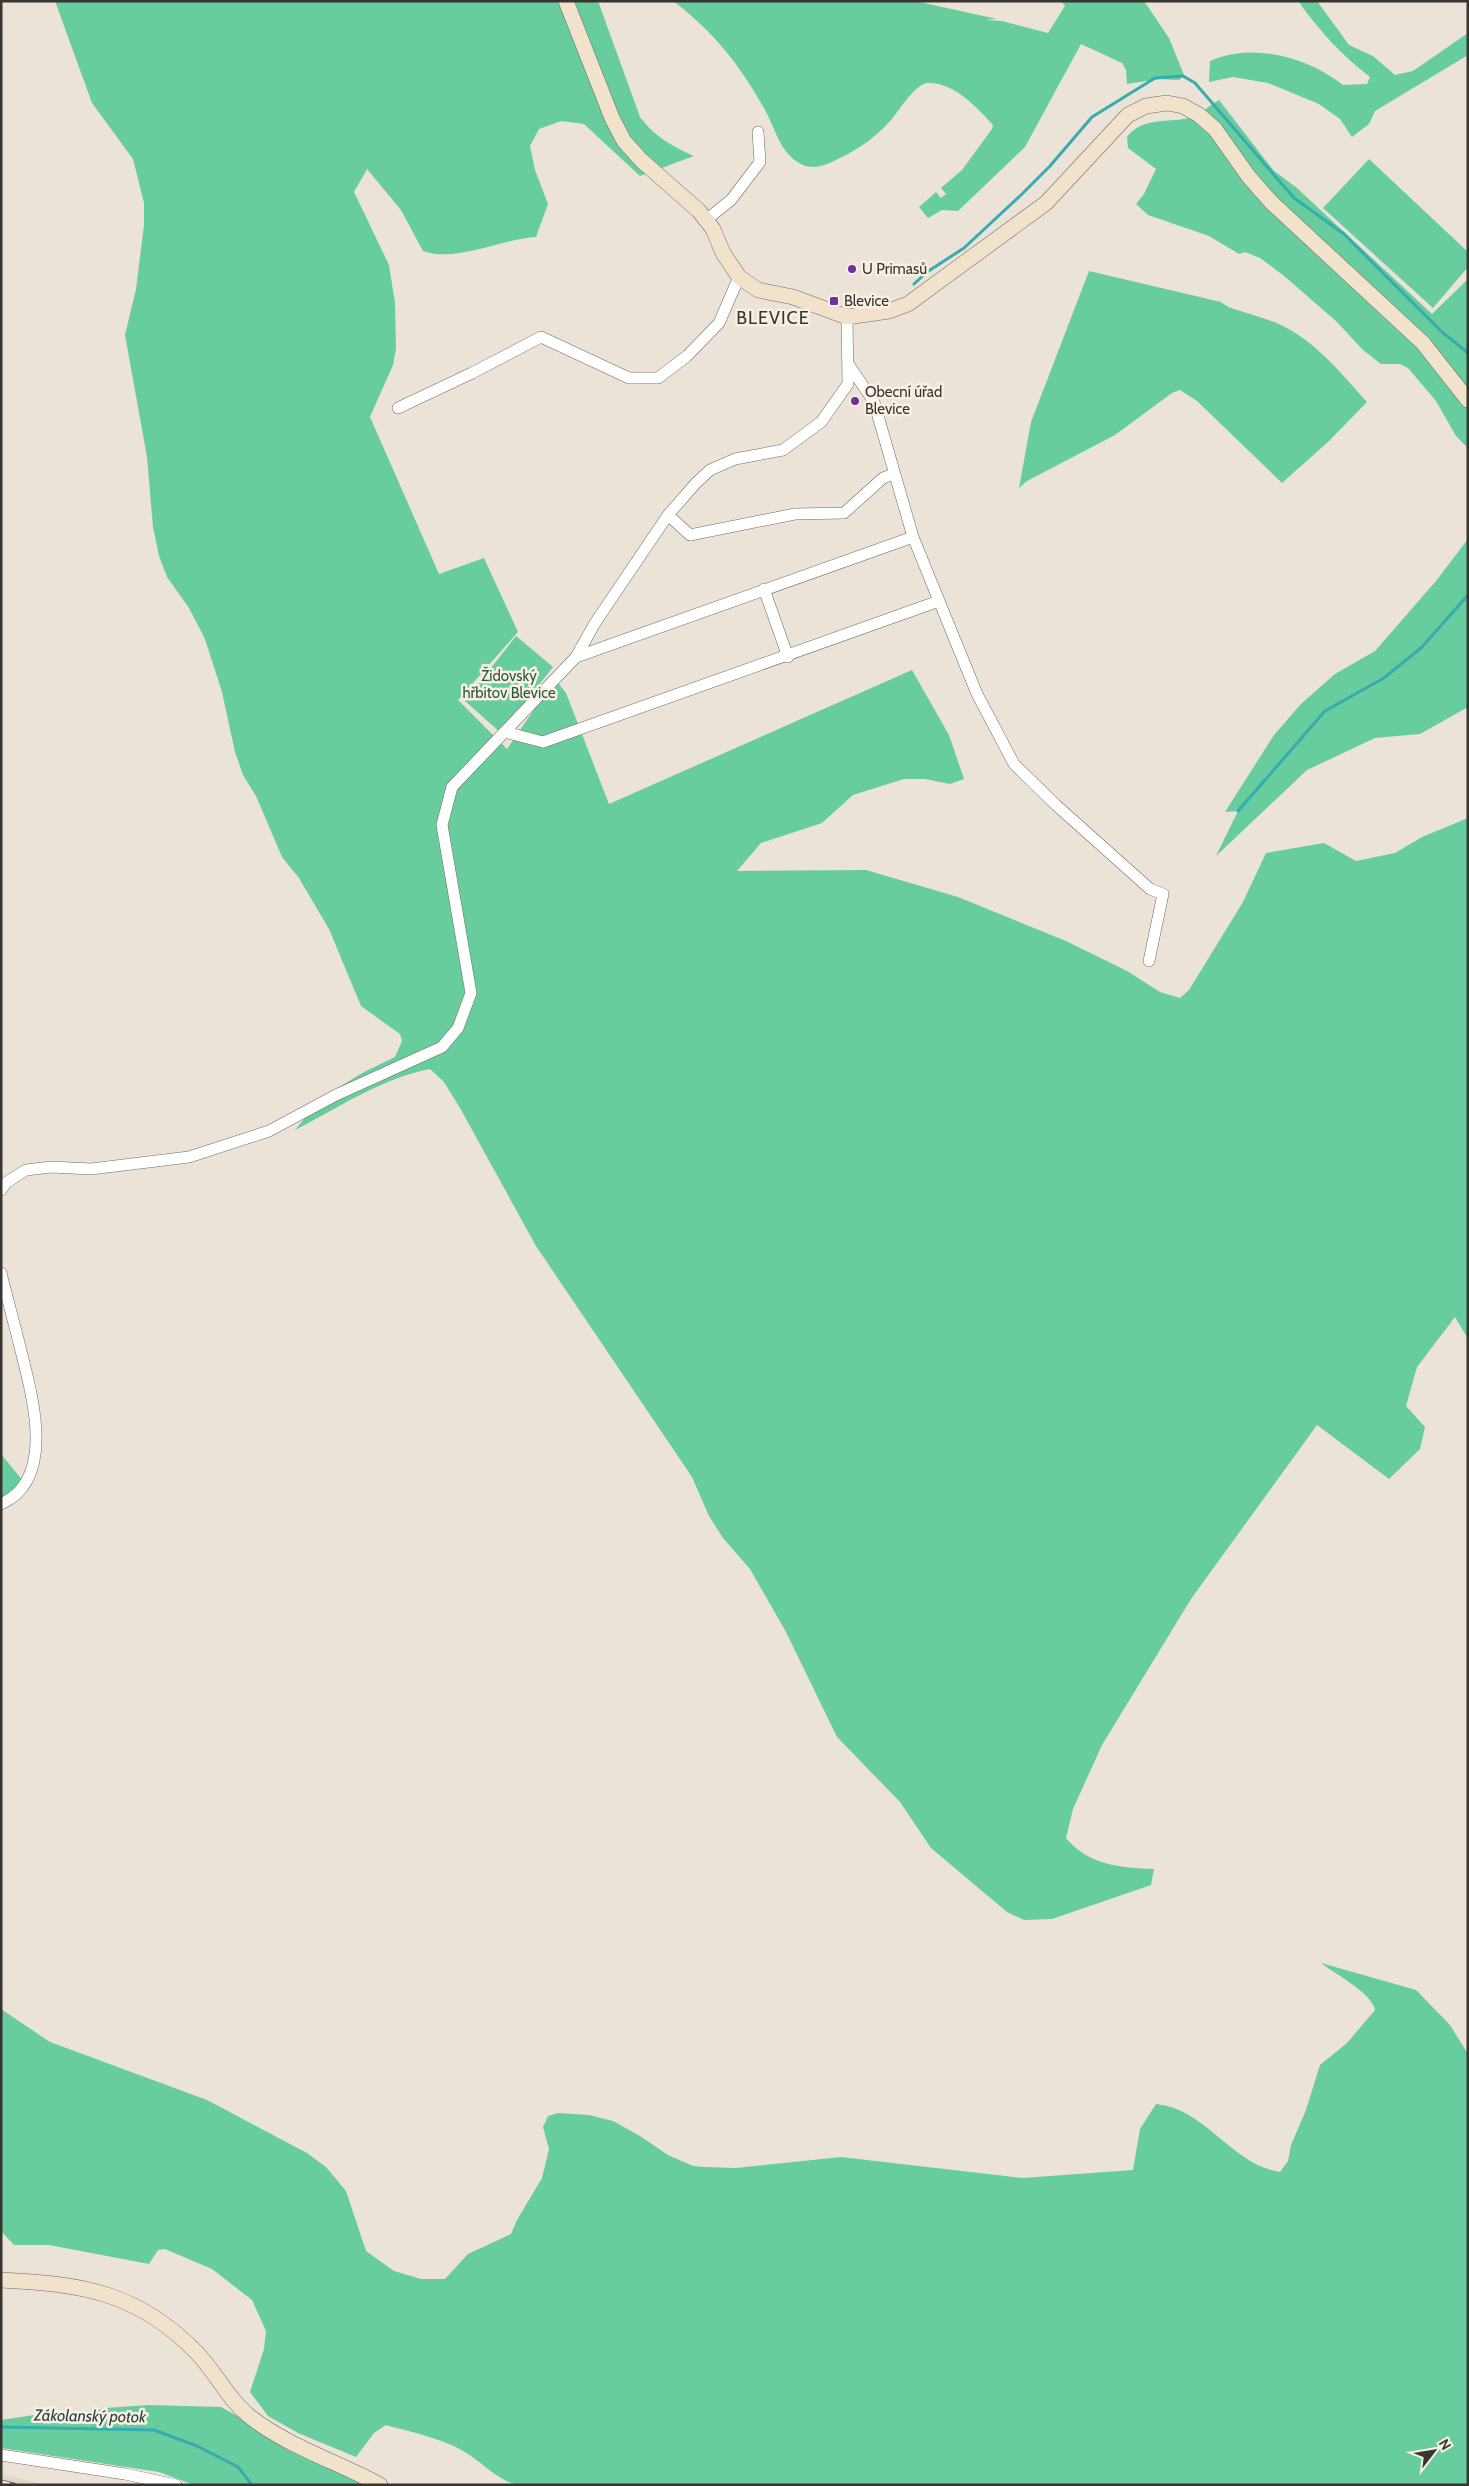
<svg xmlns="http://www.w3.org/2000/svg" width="1469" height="2486" font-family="Cabin,sans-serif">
  <rect width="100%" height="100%" fill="#ebe3d7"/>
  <path fill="#e2d6c4" d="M1 2474 43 2484 44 2485H1Z"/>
  <path fill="#67cd9e" d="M55 1H598L640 117C655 137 672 146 694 156L640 176 584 124 561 121 539 129 530 146 535 170 548 204 536 237C501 239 455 263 423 251L401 210 367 169 354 192 389 265 395 303 396 349 393 365 370 417 439 574 484 558 518 632 458 700 507 749 555 679 566 693 609 804 912 670 949 735 964 779 950 784 925 779H904L853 795 822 823 761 843 737 871 866 870 958 897 1066 941 1127 971 1160 992 1180 998 1189 990 1243 902 1266 853 1324 843 1356 861 1395 853 1422 837 1468 818V1339L1455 1317 1417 1367 1406 1406 1425 1427 1420 1449 1389 1479 1317 1425 1191 1599 1102 1745 1073 1809 1066 1838C1088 1865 1121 1868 1154 1869L1151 1885 1052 1919 1024 1920 1007 1912 931 1848 900 1802 837 1737 786 1632 750 1569 723 1538 709 1516 692 1477 536 1246 460 1108 444 1082 430 1069C380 1079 340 1107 295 1130L321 1098 364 1072 395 1057 402 1041 400 1034 361 1006 329 929 299 878 282 857 256 796 243 775 235 752 222 692 205 639 189 608 167 577 159 556 153 527 147 457 125 335 136 289 144 225V203L133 159 92 103Z
    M673 1H915L997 19 985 20 1002 21 1048 33 1065 6 1061 1H1144L1169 38 1184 75 1179 80 1159 79 1127 84 1126 70 1122 63 1081 44 1025 147 958 211 942 210 928 218 919 207 936 192 941 198 946 194 941 188 962 170 992 129 993 125C977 107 953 81 926 83 911 89 901 109 890 121 877 136 859 149 842 157 828 164 814 172 799 163 780 152 775 128 765 110 741 66 713 31 673 1Z
    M1298 1H1317L1349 45 1373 56 1395 75 1413 71 1468 33V55L1375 111 1369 124 1352 137 1340 119 1319 104 1268 83 1233 77 1209 82 1210 61C1253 42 1307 57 1343 85L1367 84 1370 77C1341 55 1319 30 1298 1Z
    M1219 100 1274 171 1297 188 1432 314 1468 279V448L1456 436 1436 401 1408 368 1400 364H1381L1363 350 1337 322 1283 275 1260 258 1245 252 1239 254 1209 236 1148 215 1136 204 1144 194 1156 169 1128 148 1127 137C1142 117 1166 123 1189 118 1199 116 1210 105 1219 100Z
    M1369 159 1468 252V267L1433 308 1323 208Z
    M1089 271 1221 302 1228 307C1246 313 1266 318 1283 326 1317 343 1342 374 1367 402L1328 442 1282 483 1197 401 1180 390 1172 393 1115 435 1027 481 1019 488 1031 422Z
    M1468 539V707L1420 734 1375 738 1307 770 1216 856 1238 811 1225 812 1274 735 1301 704 1335 674 1375 651 1436 581Z
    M516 636 553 667 501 733 465 701Z
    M1 1454 24 1482 1 1498Z
    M1321 1963 1416 1990 1450 2025 1468 2054V2485H517C498 2480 486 2466 471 2456 447 2439 414 2433 386 2425L374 2433 356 2457 298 2433 268 2416 250 2392 264 2349 266 2331 252 2300 212 2269 165 2249 158 2250 149 2264 49 2245H14L1 2231V2009L50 2042 207 2100 307 2153 326 2167 346 2191 366 2251 394 2271 421 2279H445L468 2254 511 2234 517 2220 542 2178 549 2149 543 2127 548 2116 558 2113 589 2115 613 2121 640 2136 668 2155 693 2166 705 2167 736 2168 841 2157 1022 2178 1133 2170 1140 2129 1156 2104C1205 2108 1232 2165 1280 2172L1288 2161 1291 2145 1306 2110 1320 2065 1347 2043 1375 2010C1372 1993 1335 1974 1321 1963Z
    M149 2405 221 2407 364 2485H194L159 2472 1 2448V2420L34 2415 82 2414 106 2408Z"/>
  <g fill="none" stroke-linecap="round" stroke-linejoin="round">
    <path stroke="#36acae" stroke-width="3" d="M914 284 927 272 964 248 1021 195 1050 166 1092 117 1155 78 1183 76 1195 83 1294 198 1344 234 1442 332 1468 353
      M1238 811 1325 711 1384 678 1422 647 1468 595
      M1 2427 154 2430 197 2446 238 2467 252 2485"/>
    <g stroke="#716b60" stroke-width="12">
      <path id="street" d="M706 220 731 200 760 162 758 132
        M849 365 874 402 913 537 977 694 1014 764 1056 805 1150 889 1163 894 1149 961
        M398 408 472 373 541 337 629 378H658L687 356 719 323 739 277
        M668 515 690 535 795 514 844 513 883 478 893 474
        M764 589 788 657
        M576 657 913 537
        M505 732 543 742 939 601
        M1 1190 7 1182 26 1170 51 1167 91 1169 189 1157 269 1131 336 1095 442 1047 458 1028 471 993 442 825 452 787 576 657 595 623 668 515 696 483 710 470 735 459 783 450 821 422 848 384 847 317
        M1 1273C7 1298 14 1322 20 1347 31 1392 58 1479 1 1504
        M1 2455 125 2474 176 2485"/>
    </g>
    <g stroke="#716b60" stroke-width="16">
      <path id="secondary" d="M566 1 612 118 624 141 641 160 699 211 713 229 723 253 739 277 758 290 793 297 847 317 889 311 908 304 1046 203 1128 115 1146 106 1167 103 1183 106 1199 115 1215 129 1249 177 1272 203 1423 343 1468 400
        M1 2280C82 2284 139 2292 198 2354 216 2373 228 2399 249 2416 287 2446 338 2462 380 2485"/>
    </g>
    <use href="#street" stroke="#fff" stroke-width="11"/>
    <use href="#secondary" stroke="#f1e2cb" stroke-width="15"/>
    <g stroke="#7b766f" stroke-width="5">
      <path id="rail" d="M1 2482 14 2485"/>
    </g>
    <use href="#rail" stroke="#f8f0e4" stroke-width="3" stroke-dasharray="9" stroke-linecap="butt"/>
  </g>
  <g fill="#722da0" stroke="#f8f0e4" stroke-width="2">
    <circle cx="852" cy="269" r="5"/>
    <rect x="829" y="296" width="10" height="10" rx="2.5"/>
    <circle cx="855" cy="401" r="5"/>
  </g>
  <g text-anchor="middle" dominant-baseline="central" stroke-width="5" stroke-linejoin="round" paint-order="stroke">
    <g font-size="15" fill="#383531" stroke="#f8f0e4" text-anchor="start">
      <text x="862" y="269">U Primasů</text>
      <text x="844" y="301">Blevice</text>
      <text x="865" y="392">Obecní úřad<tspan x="865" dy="17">Blevice</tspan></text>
    </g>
    <g font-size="15" fill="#2a5843" stroke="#f8f0e4">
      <text x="509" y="676">Židovský<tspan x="509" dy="17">hřbitov Blevice</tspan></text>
    </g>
    <g font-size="16" font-style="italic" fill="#263f3f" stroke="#f8f0e4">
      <text transform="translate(90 2416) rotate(1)">Zákolanský potok</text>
    </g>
    <g font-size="18" letter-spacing="1" fill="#383531" stroke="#f8f0e4">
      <text x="773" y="318">BLEVICE</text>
    </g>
  </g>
  <rect width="1469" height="2486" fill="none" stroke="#383531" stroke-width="5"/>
  <g transform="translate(1434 2451) rotate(59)" stroke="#f8f0e4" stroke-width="4" paint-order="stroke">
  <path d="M0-4L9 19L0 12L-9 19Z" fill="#383531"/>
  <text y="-8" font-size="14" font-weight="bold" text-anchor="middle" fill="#383531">N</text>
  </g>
</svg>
